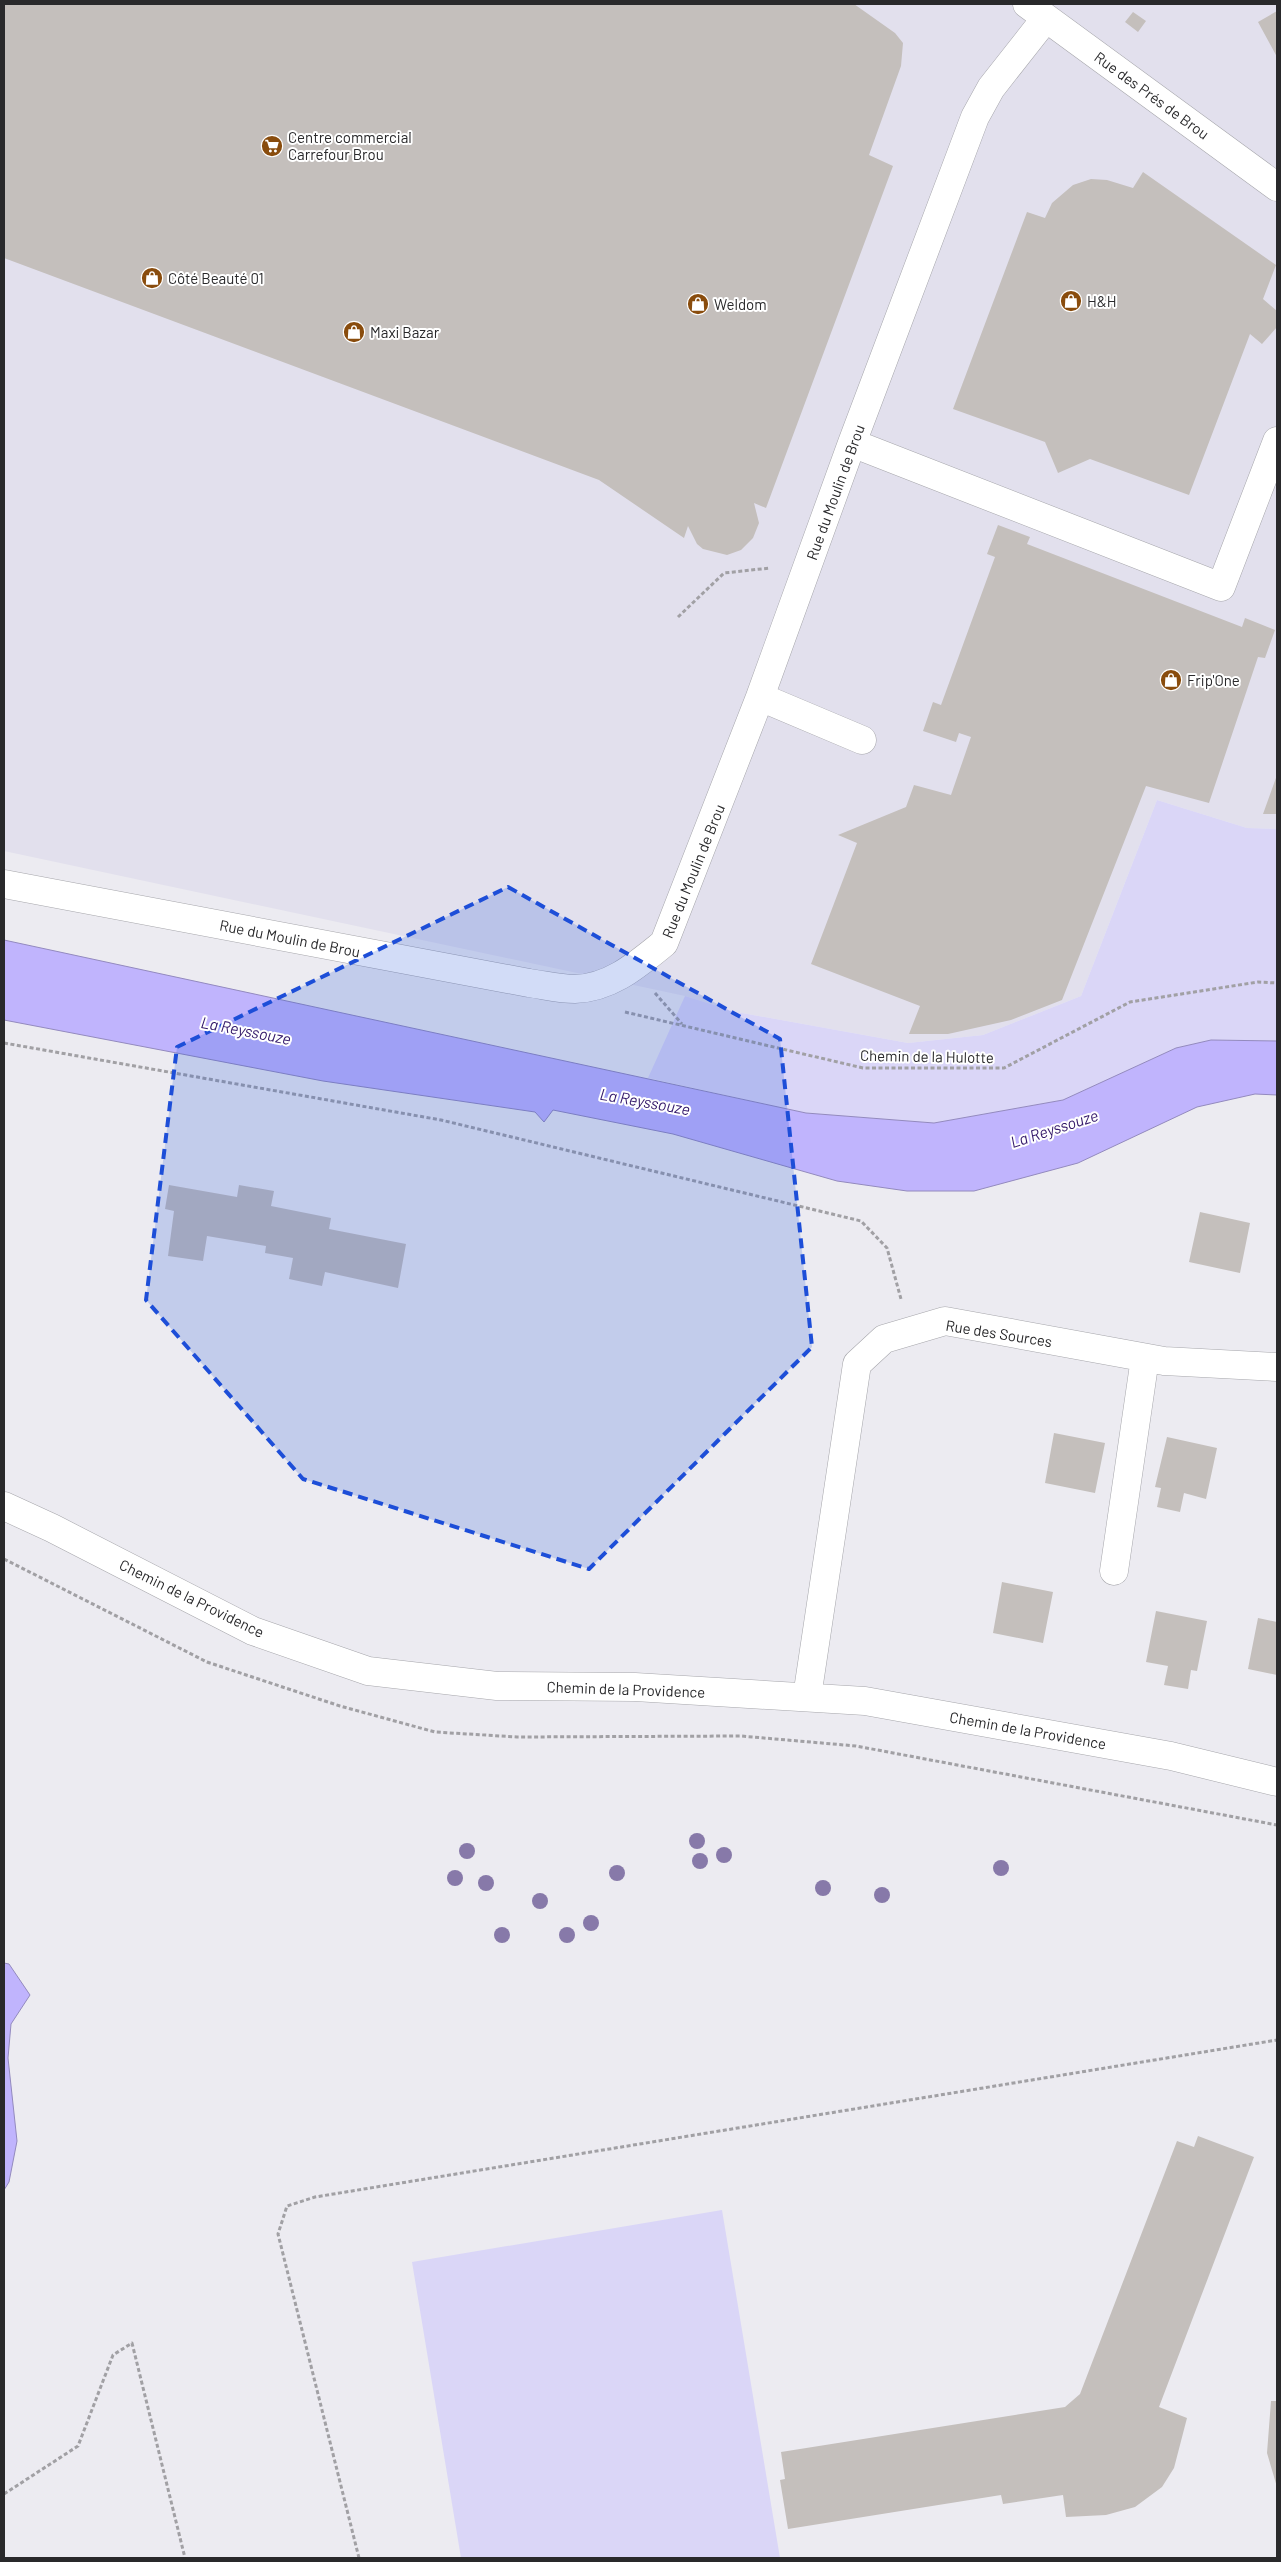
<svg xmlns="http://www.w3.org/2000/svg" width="1281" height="2562" font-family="Barlow,sans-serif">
  <rect width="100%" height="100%" fill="#ecebf1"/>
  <path fill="#e2e0ed" d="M4 4H1277V829L1247 828 1157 800 1081 996 983 1035 908 1043 737 1012 685 996 4 851Z"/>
  <path fill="#dad6f7" d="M1157 800 1247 828 1277 829V1041L1211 1040 1176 1048 1063 1100 934 1123 806 1113 648 1078 685 996 737 1012 908 1043 983 1035 1081 996Z
    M722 2210 780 2558H461L412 2262Z"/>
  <path fill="#c0b4fd" stroke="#938abe" d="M4 940 806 1113 934 1123 1063 1100 1176 1048 1211 1040 1277 1041V1095L1255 1094 1197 1107 1078 1163 974 1191H907L837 1181 673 1134 553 1110 544 1122 535 1112 323 1081 4 1020Z
    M4 1963 9 1964 30 1995 11 2024 8 2058 17 2141 9 2182 4 2190Z"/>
  <path fill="#c4bfbc" d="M4 4H854L895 33 903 43 901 66 869 155 893 166 766 508 754 503 759 523 753 538 741 550 727 555 703 549 697 544 688 526 684 538 599 480 4 258Z
    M1277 11V57L1258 22Z
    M1133 12 1146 21 1138 32 1125 22Z
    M1143 172 1276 265 1263 299 1277 311V327L1262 344 1250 334 1189 495 1090 459 1058 473 1045 442 953 409 1027 212 1045 218 1052 203 1073 185 1091 179 1107 180 1133 188Z
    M998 525 1030 537 1027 544 1242 627 1245 618 1275 630 1265 658 1258 657 1209 803 1146 786 1062 1000 1011 1020 948 1034H909L920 1006 811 964 857 843 838 835 906 807 914 785 951 795 971 737 959 733 956 742 923 731 933 702 941 705 995 557 987 554Z
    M1277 775V814H1263Z
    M169 1185 237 1197 239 1185 274 1191 271 1206 331 1218 329 1229 406 1244 398 1288 325 1272 322 1286 289 1279 293 1258 265 1253 266 1246 207 1236 203 1261 168 1256 174 1211 165 1209Z
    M1200 1212 1250 1223 1240 1273 1189 1262Z
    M1054 1433 1105 1443 1095 1493 1045 1483Z
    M1167 1437 1217 1448 1206 1499 1184 1493 1180 1512 1157 1507 1161 1488 1155 1487Z
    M1002 1582 1053 1592 1043 1643 993 1633Z
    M1156 1611 1207 1621 1197 1671 1191 1670 1188 1689 1164 1685 1168 1666 1146 1662Z
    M1258 1618 1277 1622V1675L1248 1669Z
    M1198 2136 1254 2157 1159 2407 1187 2418 1174 2468 1162 2487 1135 2507 1106 2515 1066 2517 1063 2495 1003 2504 1001 2495 788 2529 780 2480 785 2479 781 2452 1065 2407 1080 2394 1177 2141 1194 2147Z
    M1271 2401H1277V2487L1267 2453Z"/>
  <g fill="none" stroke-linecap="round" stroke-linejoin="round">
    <g stroke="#a6a6ab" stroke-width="29">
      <path id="minor" d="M1027 4 1277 187
        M852 443 1221 587 1277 441
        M760 697 862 740
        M4 884 529 983C544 985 560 989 575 989 611 988 638 964 664 943L760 697 852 443 975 117 991 88 1046 18
        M4 1506 52 1528 253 1631 368 1671 497 1686 635 1687 865 1701 1171 1756 1277 1782
        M1114 1571 1145 1358
        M807 1697 857 1364 884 1339 945 1321 1164 1361 1277 1367"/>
    </g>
    <path stroke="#a1a0a4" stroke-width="3" stroke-dasharray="4 2.5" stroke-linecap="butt" d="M678 617 724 573 770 568
      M655 993 682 1024
      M625 1012 863 1068H1004L1130 1002 1258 982 1277 983
      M4 1043 441 1120 861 1221 887 1248 901 1299
      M4 1559 207 1662 340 1706 435 1732 517 1737 741 1736 856 1746 1277 1825
      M4 2494 78 2446 113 2355 132 2343 185 2558
      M359 2558 278 2234 287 2206 315 2197 1277 2040"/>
    <use href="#minor" stroke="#fff" stroke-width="28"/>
  </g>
  <g fill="#8779a9">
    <circle cx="697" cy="1841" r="8"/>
    <circle cx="467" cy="1851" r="8"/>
    <circle cx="724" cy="1855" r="8"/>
    <circle cx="700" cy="1861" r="8"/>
    <circle cx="1001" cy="1868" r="8"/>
    <circle cx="617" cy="1873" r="8"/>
    <circle cx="455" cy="1878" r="8"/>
    <circle cx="486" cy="1883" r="8"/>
    <circle cx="823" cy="1888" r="8"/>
    <circle cx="882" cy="1895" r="8"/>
    <circle cx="540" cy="1901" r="8"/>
    <circle cx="591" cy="1923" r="8"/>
    <circle cx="502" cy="1935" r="8"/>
    <circle cx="567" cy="1935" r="8"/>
  </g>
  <path fill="#1d4ed8" fill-opacity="0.2" stroke="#1d4ed8" stroke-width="4" stroke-dasharray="10 6" stroke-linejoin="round" d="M508 887 780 1039 812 1347 589 1569 303 1479 146 1300 177 1047Z"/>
  <defs>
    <g id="supermarket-disc" transform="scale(1.125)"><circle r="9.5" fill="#894c0d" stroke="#fff"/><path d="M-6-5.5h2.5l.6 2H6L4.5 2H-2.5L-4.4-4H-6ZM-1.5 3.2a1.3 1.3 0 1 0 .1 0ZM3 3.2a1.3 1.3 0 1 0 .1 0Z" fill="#fff"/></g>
    <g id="shop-disc" transform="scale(1.125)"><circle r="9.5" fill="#894c0d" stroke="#fff"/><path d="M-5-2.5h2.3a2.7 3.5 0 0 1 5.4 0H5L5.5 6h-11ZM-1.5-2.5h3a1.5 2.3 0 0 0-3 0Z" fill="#fff"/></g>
  </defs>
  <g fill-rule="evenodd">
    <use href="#supermarket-disc" x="272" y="146"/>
    <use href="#shop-disc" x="152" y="278"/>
    <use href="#shop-disc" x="1071" y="301"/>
    <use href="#shop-disc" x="698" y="304"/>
    <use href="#shop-disc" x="354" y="332"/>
    <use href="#shop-disc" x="1171" y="680"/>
  </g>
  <g text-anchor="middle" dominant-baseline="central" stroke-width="4" stroke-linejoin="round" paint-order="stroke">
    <g font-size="15" fill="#29292b" stroke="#fff">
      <text transform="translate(1152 95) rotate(36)">Rue des Prés de Brou</text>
      <text transform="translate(835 492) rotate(-70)">Rue du Moulin de Brou</text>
      <text transform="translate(693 871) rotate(-68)">Rue du Moulin de Brou</text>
      <text transform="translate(290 938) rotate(11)">Rue du Moulin de Brou</text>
      <text transform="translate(927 1056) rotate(1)">Chemin de la Hulotte</text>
      <text transform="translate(999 1333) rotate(9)">Rue des Sources</text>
      <text transform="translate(192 1598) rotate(26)">Chemin de la Providence</text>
      <text transform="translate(626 1689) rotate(2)">Chemin de la Providence</text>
      <text transform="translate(1028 1730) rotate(10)">Chemin de la Providence</text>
    </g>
    <g font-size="15" fill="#29292b" stroke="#fff" text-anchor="start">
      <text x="288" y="137">Centre commercial<tspan x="288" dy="17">Carrefour Brou</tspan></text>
      <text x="168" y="278">Côté Beauté 01</text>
      <text x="1087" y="301">H&amp;H</text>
      <text x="714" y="304">Weldom</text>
      <text x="370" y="332">Maxi Bazar</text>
      <text x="1187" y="680">Frip'One</text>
    </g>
    <g font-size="16" font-style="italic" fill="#321769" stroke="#fff">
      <text transform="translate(246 1030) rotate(11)">La Reyssouze</text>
      <text transform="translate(645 1101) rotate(10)">La Reyssouze</text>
      <text transform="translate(1054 1128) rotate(-18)">La Reyssouze</text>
    </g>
  </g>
  <rect width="1281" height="2562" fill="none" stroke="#29292b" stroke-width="10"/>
</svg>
